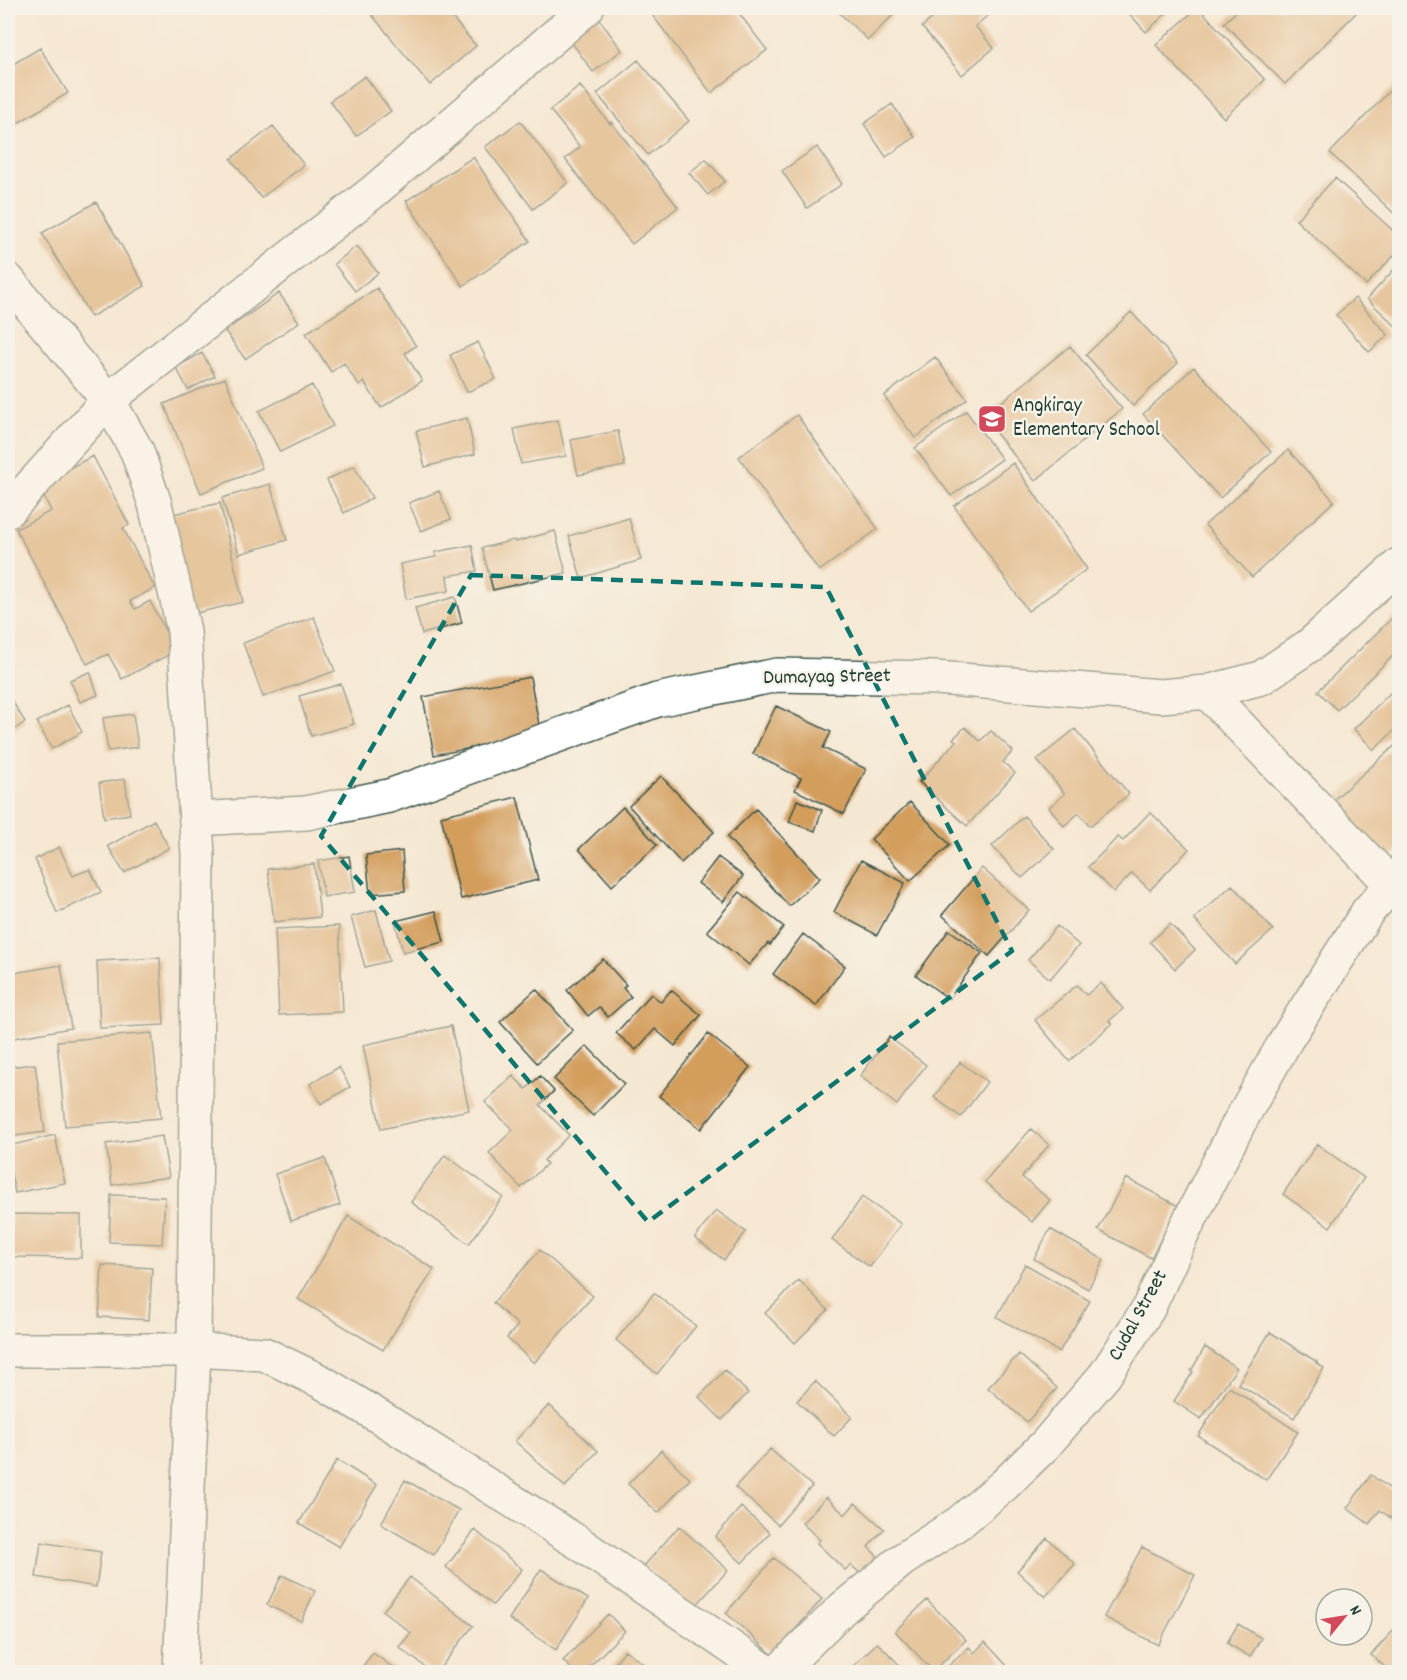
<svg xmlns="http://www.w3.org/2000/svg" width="1407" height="1680" font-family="Dekko,sans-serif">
  <rect width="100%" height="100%" fill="#f7f3e8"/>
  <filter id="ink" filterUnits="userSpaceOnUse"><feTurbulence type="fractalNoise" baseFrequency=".0167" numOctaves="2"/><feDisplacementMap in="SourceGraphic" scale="12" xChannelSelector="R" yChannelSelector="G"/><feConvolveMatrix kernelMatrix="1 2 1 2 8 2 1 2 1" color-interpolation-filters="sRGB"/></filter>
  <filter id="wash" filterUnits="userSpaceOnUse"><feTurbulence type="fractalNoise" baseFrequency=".008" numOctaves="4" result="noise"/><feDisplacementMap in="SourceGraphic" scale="24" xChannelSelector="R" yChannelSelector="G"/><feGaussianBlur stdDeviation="1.35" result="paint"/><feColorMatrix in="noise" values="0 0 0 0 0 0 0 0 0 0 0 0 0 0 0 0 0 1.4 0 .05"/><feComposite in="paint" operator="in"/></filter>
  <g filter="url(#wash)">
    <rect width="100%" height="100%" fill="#f5e8d3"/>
    <g id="blocks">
      <path fill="#d39d5c" d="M369 8H444L476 46 430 85 367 9Z
        M656 8H735L767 50 711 93 650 12Z
        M834 8H900L868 40Z
        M945 8H986L991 13 975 26 994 48 962 75 922 27Z
        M1124 8H1172L1146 32Z
        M1197 8H1199L1265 80 1224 118 1156 45Z
        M1240 8H1361L1285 84 1224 23Z
        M596 15 622 50 593 72 567 36Z
        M40 48 68 93 8 129V67Z
        M638 60 689 121 648 155 597 94Z
        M365 76 391 111 356 136 330 101Z
        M1400 80V219L1330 153Z
        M580 86 610 124 611 122 678 207 632 244 565 159 580 147 550 110Z
        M892 104 915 137 886 157 864 124Z
        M520 121 568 183 533 209 485 147Z
        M273 126 304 165 261 198 231 159Z
        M817 147 842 184 807 208 782 171Z
        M473 157 530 241 463 286 406 201Z
        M706 159 725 181 708 195 689 173Z
        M1335 178 1400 237V249L1366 285 1296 220Z
        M96 202 145 286 91 317 42 233Z
        M357 246 378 273 355 291 334 264Z
        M1400 263V330L1367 299Z
        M377 288 416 346 405 353 422 381 381 408 364 382 359 386 344 363 331 372 306 333Z
        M279 293 299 322 245 359 225 331Z
        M1355 298 1388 335 1369 352 1336 315Z
        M1131 312 1178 363 1133 406 1086 355Z
        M478 342 496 379 467 392 450 355Z
        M1070 346 1122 409 1035 481 983 417Z
        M202 353 215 376 188 390 176 367Z
        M935 357 967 399 915 438 884 396Z
        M1194 367 1271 452 1220 498 1143 414Z
        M225 378 262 468 201 493 164 404Z
        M312 385 333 426 280 452 259 411Z
        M966 411 1002 459 951 496 915 448Z
        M797 415 878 529 819 571 739 457Z
        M467 418 475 454 425 467 416 431Z
        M558 420 566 456 521 464 514 429Z
        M618 431 625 466 578 475 571 440Z
        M1288 450 1334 501 1252 577 1205 525Z
        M93 456 129 525 123 528 155 588 130 601 135 609 150 601 176 651 122 679 108 654 87 664 16 529 51 511 38 484Z
        M1013 463 1087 569 1028 611 954 506Z
        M354 466 372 498 344 513 327 480Z
        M270 484 287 540 239 554 222 498Z
        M439 491 451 519 421 531 409 503Z
        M220 503 243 602 192 614 169 515Z
        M629 518 641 560 581 578 569 536Z
        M555 531 566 573 493 590 482 548 514 540 515 542Z
        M472 545 477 571 447 576 449 591 406 599 400 564 436 557 435 552Z
        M455 597 462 623 422 634 415 608Z
        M1400 610V649L1337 710 1318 691Z
        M314 617 335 671 263 697 243 643Z
        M90 672 98 695 80 702 70 680Z
        M530 677 541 735 434 755 423 697Z
        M1400 683V725L1374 750 1354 729Z
        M341 684 354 724 311 736 299 696Z
        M8 694 25 722 8 734Z
        M68 705 82 732 52 749 37 722Z
        M776 706 831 732 823 748 866 769 844 814 795 790 801 778 753 754Z
        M133 714 138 747 108 751 103 718Z
        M965 727 980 741 991 731 1013 751 1003 762 1015 773 967 826 919 782 956 741 953 739Z
        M1075 729 1129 794 1090 826 1079 813 1064 826 1049 807 1065 794 1037 760Z
        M1400 741V849L1384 863 1330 803Z
        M661 776 714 832 681 863 629 806Z
        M125 779 130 814 104 818 99 783Z
        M517 797 538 880 461 899 441 816Z
        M797 800 822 810 815 831 789 822Z
        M910 802 950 845 910 881 871 839Z
        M623 807 657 845 612 886 579 849Z
        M756 809 820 878 789 906 727 837Z
        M1150 812 1189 849 1150 890 1132 873 1114 892 1088 867 1118 837 1123 841Z
        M1024 816 1054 849 1022 878 992 846Z
        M154 820 169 848 124 873 108 846Z
        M59 847 73 876 90 869 101 892 57 913 35 859Z
        M402 851 405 891 370 894 366 855Z
        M349 856 355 892 324 897 318 861Z
        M718 857 743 876 723 902 698 883Z
        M861 860 905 883 877 935 834 912Z
        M314 864 320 917 274 922 268 869Z
        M982 868 1029 910 989 956 942 915Z
        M1232 885 1273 930 1235 964 1194 919Z
        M740 892 784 927 770 945 768 943 749 965 707 931Z
        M376 910 389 961 365 967 351 917Z
        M436 911 444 942 403 952 395 921Z
        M1170 924 1195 950 1175 969 1150 942Z
        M339 926 343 1012 279 1015 275 929Z
        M1057 926 1079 945 1050 979 1028 960Z
        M949 930 982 953 949 999 916 975Z
        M803 934 845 966 816 1006 773 974Z
        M160 958 164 1025 100 1028 97 961Z
        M603 959 626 985 623 988 631 997 608 1017 599 1007 588 1016 567 990Z
        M61 965 71 1028 8 1039V974Z
        M1101 983 1123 1009 1109 1021 1112 1024 1069 1061 1035 1020 1077 985 1086 995Z
        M536 989 573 1030 537 1063 500 1022Z
        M671 990 701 1015 675 1046 655 1029 636 1050 616 1033 651 994 661 1002Z
        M451 1026 469 1110 381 1129 363 1045Z
        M152 1033 161 1118 65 1126 57 1041Z
        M708 1034 750 1067 701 1129 659 1096Z
        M889 1037 926 1065 897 1105 860 1076Z
        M587 1046 624 1084 593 1116 554 1079Z
        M960 1062 987 1082 961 1117 934 1097Z
        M35 1064 45 1132 8 1137V1067Z
        M339 1067 350 1087 321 1104 310 1084Z
        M513 1076 526 1089 540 1076 554 1091 540 1105 569 1135 544 1160 547 1164 521 1188 489 1153 513 1130 485 1102Z
        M1031 1129 1049 1145 1022 1177 1050 1200 1032 1222 985 1182Z
        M55 1135 65 1183 15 1193 8 1159V1146Z
        M162 1136 169 1177 112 1185 106 1144Z
        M1317 1144 1364 1178 1330 1227 1283 1194Z
        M445 1155 503 1197 469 1244 411 1202Z
        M325 1158 340 1205 291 1221 275 1174Z
        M1126 1178 1178 1206 1151 1258 1098 1230Z
        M111 1195 165 1197 162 1244 109 1242Z
        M862 1197 901 1224 870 1267 832 1240Z
        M716 1210 746 1232 724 1260 695 1238Z
        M10 1214 81 1215V1258L10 1257Z
        M348 1216 434 1269 383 1350 298 1299Z
        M1050 1229 1104 1260 1088 1289 1034 1259Z
        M540 1250 593 1296 534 1363 507 1338 518 1325 493 1303Z
        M1025 1264 1090 1301 1059 1352 997 1317Z
        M102 1265 152 1268 149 1320 99 1317Z
        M799 1280 828 1310 795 1343 765 1313Z
        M654 1293 696 1326 657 1374 616 1340Z
        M1270 1332 1317 1362 1316 1363 1324 1368 1294 1418 1238 1384Z
        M1205 1347 1237 1368 1201 1419 1174 1401 1193 1372 1191 1371Z
        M1019 1354 1057 1388 1027 1422 988 1388Z
        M725 1370 748 1393 722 1420 699 1397Z
        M815 1381 852 1417 834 1436 797 1401Z
        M1229 1387 1298 1432 1266 1480 1198 1436Z
        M549 1405 598 1451 565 1487 515 1441Z
        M770 1449 812 1486 778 1525 735 1487Z
        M661 1450 690 1479 658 1513 628 1484Z
        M337 1460 377 1485 339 1547 299 1523Z
        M1371 1475 1400 1496V1525L1380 1510 1369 1524 1347 1508Z
        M405 1480 459 1510 434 1555 381 1524Z
        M826 1497 845 1515 855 1503 884 1529 868 1547 883 1562 867 1580 851 1565 845 1570 817 1543 820 1540 802 1523Z
        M741 1507 770 1533 742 1563 715 1537Z
        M679 1526 728 1570 693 1609 644 1566Z
        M475 1530 522 1569 493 1605 446 1567Z
        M1047 1538 1075 1564 1045 1597 1017 1571Z
        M41 1542 101 1552 96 1587 36 1577Z
        M1142 1547 1195 1575 1158 1645 1104 1617Z
        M774 1558 822 1599 773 1655 726 1613Z
        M541 1569 588 1599 556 1650 509 1619Z
        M282 1575 315 1591 301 1621 267 1605Z
        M410 1577 473 1626 437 1672H432L399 1647 411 1633 383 1611Z
        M927 1600 966 1640 933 1671 895 1631Z
        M608 1614 625 1631 584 1672H575L563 1661Z
        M1400 1623V1668L1396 1672H1391L1371 1655Z
        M1238 1624 1261 1638 1250 1657 1227 1643Z
        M985 1642 1010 1669 1006 1672H942L969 1647 974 1653Z
        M877 1643 886 1651 906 1672H853L850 1669Z
        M625 1650 654 1672H608Z
        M373 1653 399 1672H358Z"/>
    </g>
  </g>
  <g filter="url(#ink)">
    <use href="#blocks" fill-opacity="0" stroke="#3f574c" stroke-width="1.5"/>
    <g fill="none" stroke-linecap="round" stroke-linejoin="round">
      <g stroke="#3f574c" stroke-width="36">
        <path id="street" d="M8 280 108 400 137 451 155 504 184 631 198 855 194 1350 180 1672
          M8 511 108 400 373 192 587 8
          M1207 692 1392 885
          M196 819 306 813 389 796 657 700 777 675 936 678 1161 696 1207 692 1261 678 1310 645 1400 564
          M8 1350H194L264 1354 322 1382 383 1419 579 1543 767 1672
          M778 1672 843 1608 902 1560 960 1522 1004 1485 1045 1445 1105 1375 1148 1309 1182 1235 1239 1123 1286 1040 1368 911 1400 876"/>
      </g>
      <use href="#street" stroke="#fff" stroke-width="33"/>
    </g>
  </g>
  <path d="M0 0H1407V1680H0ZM471 575 826 587 1012 951 648 1222 321 836Z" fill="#f5e8d3" fill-opacity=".55" fill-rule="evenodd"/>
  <path fill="none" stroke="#0f766e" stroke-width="4.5" stroke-dasharray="12 8" stroke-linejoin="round" d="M471 575 826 587 1012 951 648 1222 321 836Z"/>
  <defs>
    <g id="school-square" transform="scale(1.5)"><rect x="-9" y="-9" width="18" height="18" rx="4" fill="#d1495b" stroke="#f7f3e8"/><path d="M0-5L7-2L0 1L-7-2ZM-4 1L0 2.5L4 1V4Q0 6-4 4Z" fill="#fff"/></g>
  </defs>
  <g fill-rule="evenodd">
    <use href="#school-square" x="992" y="419"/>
  </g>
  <g text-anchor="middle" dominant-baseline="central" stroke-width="5" stroke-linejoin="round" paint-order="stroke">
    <g font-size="21" fill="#1f3d34" stroke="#f7f3e8" text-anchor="start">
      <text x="1013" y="407">Angkiray<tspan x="1013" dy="24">Elementary School</tspan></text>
    </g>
    <g font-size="21" fill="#1f3d34" stroke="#f7f3e8">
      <text transform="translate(827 678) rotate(-1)">Dumayag Street</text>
      <text transform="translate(1139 1316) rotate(-61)">Cudal Street</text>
    </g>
  </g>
  <rect width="1407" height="1680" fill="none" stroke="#f7f3e8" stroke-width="30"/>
  <g transform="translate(1344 1617) rotate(60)"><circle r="28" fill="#f7f3e8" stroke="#a1aaa0" stroke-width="1.5"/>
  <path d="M0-4.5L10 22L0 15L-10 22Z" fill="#d1495b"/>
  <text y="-9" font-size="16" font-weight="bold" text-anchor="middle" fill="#1f3d34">N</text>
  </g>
</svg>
